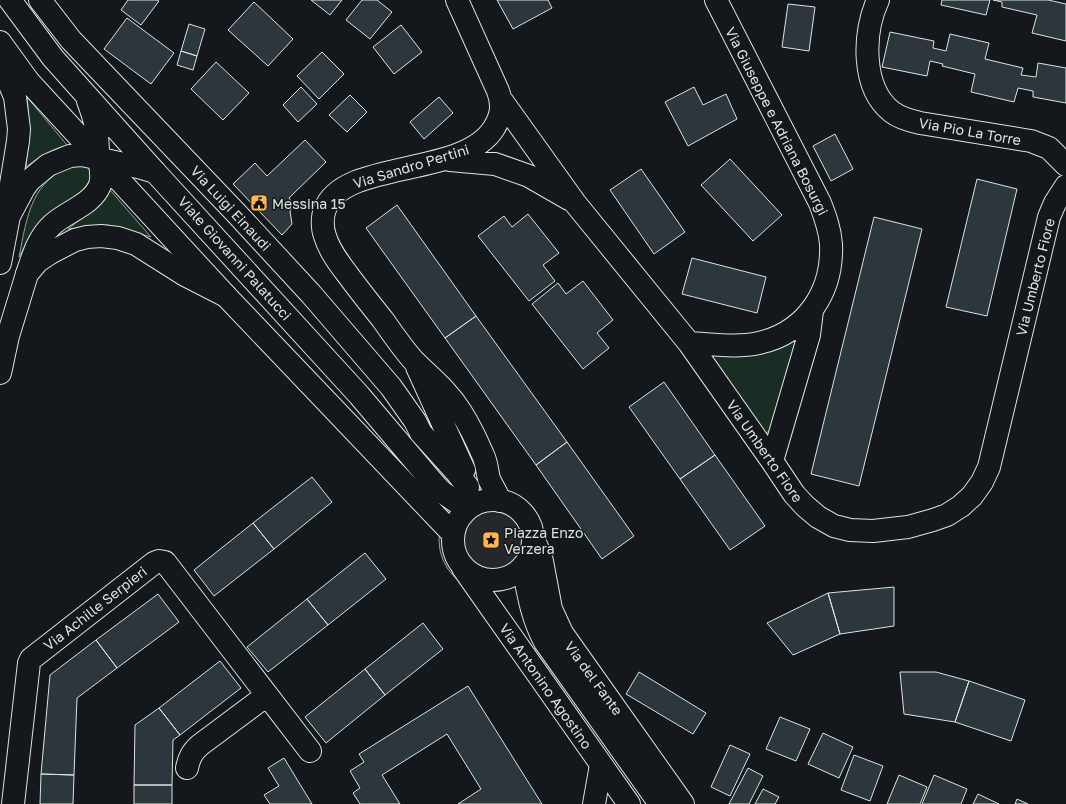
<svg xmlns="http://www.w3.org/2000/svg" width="1066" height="804" font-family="'Golos Text',sans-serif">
  <rect width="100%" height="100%" fill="#14181c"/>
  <path fill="#1a2d24" stroke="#939e99" d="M27 97 67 145C50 150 40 156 26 167 29 142 30 122 27 97Z
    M76 165 89 166 93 171 90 180 85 188 33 232 19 257C27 217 31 178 76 165Z
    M110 190 151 237 108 225 68 229 98 206Z
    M795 340V344L769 431 765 434 711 357 710 354 750 355 766 352Z"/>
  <path fill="#24282b" stroke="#939e99" d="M439 540a52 52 0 1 1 104 0a52 52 0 1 1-104 0Z"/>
  <path fill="#2c363c" stroke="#d8e6dc" d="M128 0H157L159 1 141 25 121 10Z
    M311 0H342L330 15Z
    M362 0H377L392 12 370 39 346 20Z
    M497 0H548L552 8 513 29Z
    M942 0H990L986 15 941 5Z
    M993 0H1048L1066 4V41L1032 33 1037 15 1002 7V2Z
    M254 2 293 39 268 66 228 30Z
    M788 4 815 7 809 51 782 47Z
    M127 18 174 53 151 84 104 49Z
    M189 24 205 29 197 56 181 51Z
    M401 25 422 52 394 74 373 47Z
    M890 32 934 41 933 48 946 51 950 34 989 43 985 59 1023 68 1021 75 1036 77 1038 63 1066 68V103L1033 97V91L1018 88 1014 102 971 92 975 74 942 66 943 64 930 61 927 76 882 67Z
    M181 51 197 56 193 70 177 65Z
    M322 52 344 74 319 99 297 76Z
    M216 62 249 93 223 120 191 89Z
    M301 87 317 104 298 122 283 105Z
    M694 87 703 105 726 94 737 119 688 146 665 102Z
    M350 95 367 112 347 132 329 115Z
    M439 97 453 113 424 139 410 122Z
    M835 134 853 169 831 181 813 146Z
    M305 140 326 162 289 198 294 206 290 211 292 224 282 235 233 184 255 163 267 176Z
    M730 159 782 215 753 241 701 185Z
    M641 169 685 232 654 254 610 190Z
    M977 179 1017 189 987 316 946 307Z
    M397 205 476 316 445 338 366 228Z
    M528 214 559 253 543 265 555 281 529 301 478 236 504 216 512 227Z
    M874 217 922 229 859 486 811 474Z
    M692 258 766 277 757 313 682 294Z
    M583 281 613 320 597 333 609 348 583 369 532 304 558 283 566 294Z
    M476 316 567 442 536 465 445 338Z
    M664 382 715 455 680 479 629 407Z
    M567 442 634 536 602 559 536 465Z
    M715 455 765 526 730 550 680 479Z
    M312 477 332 502 274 549 253 523Z
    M253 523 274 549 214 596 194 570Z
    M365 553 386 579 328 625 307 599Z
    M894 587V626L840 634 828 593Z
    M828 593 840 634 793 655 767 623Z
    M158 594 179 622 117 668 96 640Z
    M307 599 328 625 268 672 247 647Z
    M423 623 443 649 385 695 365 669Z
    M96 640 117 668 77 698 74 775 41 774 50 675Z
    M220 661 241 688 180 735 159 708Z
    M365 669 385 695 326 743 305 717Z
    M639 672 706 713 693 734 626 694Z
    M900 672H936L969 681 955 722 904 714Z
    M969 681 1025 700 1011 741 955 722Z
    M468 686 542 804H458L481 789 447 734 382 775 400 804H360L353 793 360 788 350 771 364 762 359 754Z
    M159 708 180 735 173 740 172 785H134L135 725Z
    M780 717 810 729 796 761 766 749Z
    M823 733 853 747 839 778 808 764Z
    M730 745 750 754 730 796 711 787Z
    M854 755 883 766 870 801 841 790Z
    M284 758 312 804H270L264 795 279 786 268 768Z
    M748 768 763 776 749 804H729Z
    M41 774 74 775 73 804H40Z
    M899 775 927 787 920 804H887Z
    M934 775 967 789 961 804H922Z
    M134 785H172V804H134Z
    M763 789 779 797 775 804H755Z
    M978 794 999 804H973Z
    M1017 799 1028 804H1015Z"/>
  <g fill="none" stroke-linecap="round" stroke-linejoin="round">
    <g stroke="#d8e6dc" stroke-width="24">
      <path id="minor" d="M10 0 53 58 155 172
        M40 0 71 40 238 215 311 294 391 387 415 421 421 433 458 474 468 487
        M457 0 498 91C503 105 502 115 494 128 463 178 344 159 325 209 322 217 322 228 325 236 329 250 339 263 348 275 359 290 371 305 383 320 393 334 403 349 414 361 431 378 448 391 461 412 470 426 477 441 483 455 487 463 487 471 489 479 492 486 497 493 500 501
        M878 0C863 32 861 88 892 112 900 118 911 121 920 123L1031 141 1049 148 1066 165
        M0 42 29 82 225 295
        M0 61 15 97 19 129 18 141 11 184 9 216
        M502 101 575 203 689 343 772 461 794 494 805 506 818 517 834 526 850 530 873 531 908 527 933 520 947 515 961 506 972 496 982 482 989 467 1049 217 1055 203 1066 186
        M450 160 495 164 529 176 569 199
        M27 274C33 256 38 238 52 225 67 211 92 205 100 185 103 176 100 166 99 157 97 147 98 137 96 127 94 118 91 109 88 101
        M689 343C712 344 736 348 759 343 807 332 833 291 831 244 830 229 825 216 820 203L716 0
        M417 367 464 470
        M772 461 809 335 812 311
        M533 538 541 556 551 609 562 633 683 804
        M187 768C189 758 192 752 200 745L267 695
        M13 804 29 663 31 659 154 563 159 561 165 562 310 751
        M594 804 601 765"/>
    </g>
    <g stroke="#d8e6dc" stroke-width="24">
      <path id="major" d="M0 263 9 216 24 188 30 180 48 165 70 156 82 155 138 167 155 172 359 395 436 486 442 492 467 509
        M0 373 8 336 27 274 38 261 50 253 75 240 87 237 101 236 118 238 136 244 185 275 226 296 453 534
        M453 540a40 40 0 1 1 80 0a40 40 0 1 1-80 0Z
        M523 566C528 593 532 618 545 642L660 804
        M463 568 629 804"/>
    </g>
    <use href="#minor" stroke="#14181c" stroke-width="22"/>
    <use href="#major" stroke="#14181c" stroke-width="22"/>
  </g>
  <defs>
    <g id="civic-square" transform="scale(0.9)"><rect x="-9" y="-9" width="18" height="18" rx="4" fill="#ffb74d" stroke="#14181c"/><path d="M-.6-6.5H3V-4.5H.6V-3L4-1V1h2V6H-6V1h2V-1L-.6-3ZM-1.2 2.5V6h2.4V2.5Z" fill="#111"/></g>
    <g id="sight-square" transform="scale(0.9)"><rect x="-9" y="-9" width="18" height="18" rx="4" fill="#ffb74d" stroke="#14181c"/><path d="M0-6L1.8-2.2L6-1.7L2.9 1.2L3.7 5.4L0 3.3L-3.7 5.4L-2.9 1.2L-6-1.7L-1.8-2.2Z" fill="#111"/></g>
  </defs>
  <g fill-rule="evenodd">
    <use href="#civic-square" x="259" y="203"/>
    <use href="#sight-square" x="491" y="540"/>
  </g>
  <g text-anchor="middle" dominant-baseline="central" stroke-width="3" stroke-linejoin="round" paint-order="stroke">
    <g font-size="14" fill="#d8e6dc" stroke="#14181c">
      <text transform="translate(777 121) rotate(63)">Via Giuseppe e Adriana Bosurgi</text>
      <text transform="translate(970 131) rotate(10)">Via Pio La Torre</text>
      <text transform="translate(411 166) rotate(-17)">Via Sandro Pertini</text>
      <text transform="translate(231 208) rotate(47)">Via Luigi Einaudi</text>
      <text transform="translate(235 258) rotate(48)">Viale Giovanni Palatucci</text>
      <text transform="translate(1035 277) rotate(-76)">Via Umberto Fiore</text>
      <text transform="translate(765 451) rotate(55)">Via Umberto Fiore</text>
      <text transform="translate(95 608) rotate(-38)">Via Achille Serpieri</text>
      <text transform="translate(594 678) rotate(54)">Via del Fante</text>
      <text transform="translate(546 686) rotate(55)">Via Antonino Agostino</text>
    </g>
    <g font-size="14" fill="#d8e6dc" stroke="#14181c" text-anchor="start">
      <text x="272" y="203">Messina 15</text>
      <text x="504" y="532">Piazza Enzo<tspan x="504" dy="16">Verzera</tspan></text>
    </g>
  </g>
</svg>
